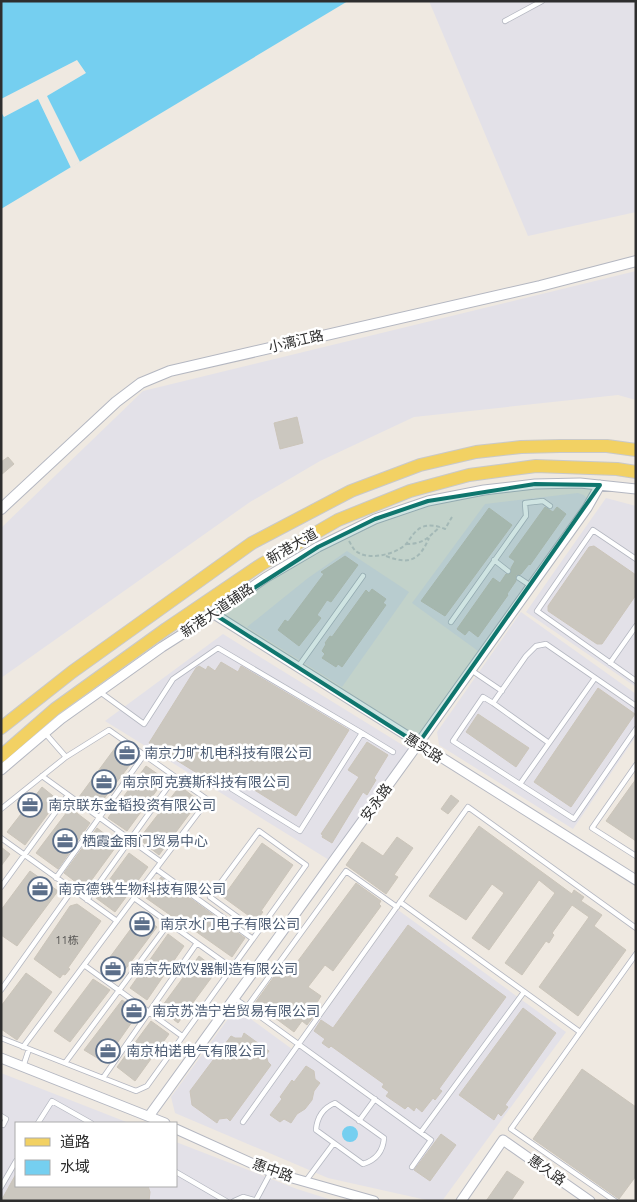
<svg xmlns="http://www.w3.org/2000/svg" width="637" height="1202" font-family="Ubuntu,'Noto Sans SC',sans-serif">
  <rect width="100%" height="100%" fill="#efe9e1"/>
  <path fill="#e3e1e8" d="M429 1H636V212L528 236Z
    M636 271V400L618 395 414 417 320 461 250 502 1 678V528L143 391Z
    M578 493 584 495 588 500 478 651 412 603 485 504Z
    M606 498 636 506V687L526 612Z
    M347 551 409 592 342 687 247 627 308 578Z
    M521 612 636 694V736L573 829 439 745 437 732Z
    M223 634 409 749 329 860 105 721Z
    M398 910 566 1032 442 1201H431L328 1178 175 1113 171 1097 236 1008 296 1052Z
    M1 1073 129 1123H16V1186H176V1142L297 1189 335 1201H1Z"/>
  <path fill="#75cff0" d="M1 1H348L1 209Z
    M342 1134a8 8 0 1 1 16 0a8 8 0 1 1-16 0Z"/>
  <path fill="#efe9e1" d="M77 60 86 73 47 96 80 162 71 168 38 99 4 117 1 112V99Z"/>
  <path fill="#cbc7bf" stroke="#cbc5ba" d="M297 417 303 443 280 449 274 423Z
    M8 457 14 464 1 475V462Z
    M545 507 553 512 557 507 566 514 530 565 529 564 521 574 516 575V581L507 594 508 595 478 637 469 630 465 635 457 629 493 578 500 583 506 574 511 573V568L515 561 509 557Z
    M489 508 512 525 445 616 421 601Z
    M594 546 636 575V595L602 644H597L548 611V606L589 547Z
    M345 556 358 565 331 602 327 600 317 615 321 618 299 646 278 630 285 620 288 622 324 574 321 572Z
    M372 589 386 599 383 603 386 605 342 667 338 664 336 667 322 658 325 654 322 651 326 644 325 643 330 636 332 637 366 590 369 593Z
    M221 662 238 672 241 666 349 730 296 816 232 776 224 790 149 743 196 668 199 666 206 670 208 666 215 671Z
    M598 688 635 714 571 807 534 782Z
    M478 714 529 748 516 767 466 732Z
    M367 742 388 755 374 778 376 780 367 795 363 792 332 843 322 837 323 835 321 834 359 777 348 770Z
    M118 744 136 757 96 809 79 797Z
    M146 766 165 779 127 831 108 818Z
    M636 779V841L606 821Z
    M180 786 199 801 159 855 139 839Z
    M42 787 58 800 25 845 7 832Z
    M451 795 459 801 448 814 441 809Z
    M70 808 90 823 58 869 36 853Z
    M479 826 572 894 574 890 584 897 581 901 602 915 594 926 626 950 578 1016 539 987 589 917 572 905 552 933 554 935 549 943 546 941 522 975 505 963 555 893 539 880 489 950 472 938 504 893 492 884 466 920 429 896Z
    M97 828 118 844 85 889 64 873Z
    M397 837 413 848 394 875 398 877 386 894 346 865 362 842 383 856Z
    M262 843 293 865 261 911 263 912 256 921 223 897Z
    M1 847 10 854 1 866Z
    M129 853 148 867 115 912 96 898Z
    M30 871 58 891 17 946 1 935V910Z
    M161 877 245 938 232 957 174 916 173 917 146 898Z
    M356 883 381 901 379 904 381 906 333 971 325 965 308 987 321 996 315 1006 319 1009 307 1025 302 1021 294 1032 255 1003 281 967 289 973Z
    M77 904 101 921 68 968 70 969 65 975 63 974 60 978 34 959 70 906Z
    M141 915 157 927 118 979 102 968Z
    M408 925 506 997 439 1089 442 1091 435 1100 433 1098 422 1112 416 1107 414 1111 408 1106 405 1109 386 1096 389 1092 382 1087 384 1084 331 1046 329 1048 322 1043 325 1039 314 1031 321 1020 333 1028Z
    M168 934 184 946 147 1000 130 988Z
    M199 956 217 970 178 1023 160 1009Z
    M26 973 52 992 17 1040 1 1029V1006Z
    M93 979 110 990 70 1042 54 1031Z
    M122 1000 139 1012 104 1062 84 1050Z
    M523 1008 556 1033 505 1105 508 1107 501 1116 498 1113 494 1120 459 1095Z
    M151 1021 169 1034 135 1081 117 1067Z
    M244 1033 269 1051 266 1055 268 1062 271 1065 230 1121 227 1118 219 1119 217 1123 192 1105 190 1091 231 1036 235 1038H242Z
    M306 1066 314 1071 315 1079 320 1083 314 1091 312 1100 305 1109 297 1114 291 1123 284 1119 280 1122 270 1115 282 1099 280 1097 292 1080 294 1082Z
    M582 1069 636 1107V1176L619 1199 533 1139Z
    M441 1134 456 1145 430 1181 414 1170Z
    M507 1171 524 1182 511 1201H486Z
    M16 1174V1186H148L150 1192 149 1201H1Z"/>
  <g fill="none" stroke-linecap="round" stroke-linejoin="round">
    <g stroke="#b4b7c1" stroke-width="6">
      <path id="service" d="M505 21 542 1
        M636 559 593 530 537 611 636 681
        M494 560 508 571
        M519 578 531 586
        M451 622 526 516 525 503 543 501 550 506
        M610 663 636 626
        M298 667 363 576
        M471 670 502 691
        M595 678 549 743 493 703 526 656 536 646 546 644 636 706
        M100 692 144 724 173 679 218 648 362 733 300 831 232 789
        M493 703 483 697 453 741 574 819 636 729
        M362 733 393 752
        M66 757 109 730 208 800 134 898 232 968
        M636 765 592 828 636 856
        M42 776 161 862
        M520 784 549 743
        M1 809 66 757 45 733
        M1 838 117 921
        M156 869 253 939
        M56 878 144 755
        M1 887 68 795
        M87 900 175 777
        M400 902 580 1032
        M397 907 346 871 247 1007 431 1140 412 1167
        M84 965 182 1036
        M1 990 73 889
        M234 998 247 1007
        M1 1038 136 1091 147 1086 306 865 259 831 210 897 258 932
        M23 1047 134 898
        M65 1063 169 923
        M23 1067 29 1049
        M103 1078 197 943
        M335 1103 384 1138C383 1152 376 1160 363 1164L316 1130C317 1117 323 1108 335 1103Z
        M1 1116 6 1119 3 1125
        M359 1121 375 1099
        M243 1122 468 807 636 928
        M38 1123 52 1101 91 1123
        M421 1132 524 992
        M176 1172 226 1201
        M305 1182 334 1143
        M1 1187 16 1161
        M256 1200 271 1172
        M234 1201 243 1197 257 1201
        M615 1201 511 1129 636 954"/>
    </g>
    <g stroke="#b4b7c1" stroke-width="11">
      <path id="minor" d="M214 614 636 880
        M1 770 61 719 162 647 214 614 265 578 318 547 375 519 428 501 484 490 535 484 580 483 636 489
        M1 1058 165 1123
        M149 1116 418 744 587 508 600 485
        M176 1129 271 1172 374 1201
        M461 1201 503 1140 590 1201"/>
    </g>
    <g stroke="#b4b7c1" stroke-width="12">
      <path id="tertiary" d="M1 509 116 402 141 383 170 371 540 286 636 261"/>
    </g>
    <g stroke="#c9c9c9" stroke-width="14">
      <path id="primary" d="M1 728 72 672 252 543 351 491 420 465 476 452 521 447 560 446H607L636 450
        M1 756 55 709 166 629 262 564 338 520 410 491 469 475 536 466 617 469 636 472"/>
    </g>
    <path stroke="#c9c9c9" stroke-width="2" stroke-dasharray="4 2.5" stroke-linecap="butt" d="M349 541C352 546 354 551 359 553 370 560 397 554 406 544 411 538 414 531 422 527 430 524 438 526 445 529L452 517
      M406 544C424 544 427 538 440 527
      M386 556C409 565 419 561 429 538"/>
    <use href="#service" stroke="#fff" stroke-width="4.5"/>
    <use href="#minor" stroke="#fff" stroke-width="9"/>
    <use href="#tertiary" stroke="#fff" stroke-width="10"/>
    <use href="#primary" stroke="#f2d163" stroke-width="12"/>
  </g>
  <path fill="#0f766e" fill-opacity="0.2" stroke="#0f766e" stroke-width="4" stroke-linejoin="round" d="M535 484 600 485 418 744 214 614 318 547 375 519 428 501Z"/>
  <defs>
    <g id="office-ring" transform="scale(1.25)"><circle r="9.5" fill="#fff" stroke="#5c6f8a" stroke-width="1.5"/><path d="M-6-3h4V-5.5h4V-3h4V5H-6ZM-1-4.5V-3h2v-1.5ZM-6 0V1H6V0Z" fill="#5c6f8a"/></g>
  </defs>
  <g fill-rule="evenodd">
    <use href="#office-ring" x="127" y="753"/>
    <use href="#office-ring" x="104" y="782"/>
    <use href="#office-ring" x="30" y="805"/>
    <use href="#office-ring" x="65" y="841"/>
    <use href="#office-ring" x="40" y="889"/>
    <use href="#office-ring" x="142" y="924"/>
    <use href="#office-ring" x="113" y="969"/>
    <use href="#office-ring" x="134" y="1011"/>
    <use href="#office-ring" x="108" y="1051"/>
  </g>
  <g text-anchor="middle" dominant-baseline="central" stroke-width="5" stroke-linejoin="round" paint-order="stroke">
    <g font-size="11" fill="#555452">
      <text x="67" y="940">11栋</text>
    </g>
    <g font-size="14" fill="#2e2e2e" stroke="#fff">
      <text transform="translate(296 341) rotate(-13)">小漓江路</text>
      <text transform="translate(292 546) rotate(-30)">新港大道</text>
      <text transform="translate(217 610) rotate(-34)">新港大道辅路</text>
      <text transform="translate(424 748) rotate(32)">惠实路</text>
      <text transform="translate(376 802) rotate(-54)">安永路</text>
      <text transform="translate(273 1170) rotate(20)">惠中路</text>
      <text transform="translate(547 1170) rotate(35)">惠久路</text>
    </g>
    <g font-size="14" fill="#4e5e75" stroke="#fff" text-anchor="start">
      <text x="144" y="753">南京力旷机电科技有限公司</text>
      <text x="122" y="782">南京阿克赛斯科技有限公司</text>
      <text x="48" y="805">南京联东金韬投资有限公司</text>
      <text x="82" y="841">栖霞金雨门贸易中心</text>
      <text x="58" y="889">南京德铁生物科技有限公司</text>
      <text x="160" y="924">南京水门电子有限公司</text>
      <text x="130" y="969">南京先欧仪器制造有限公司</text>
      <text x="152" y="1011">南京苏浩宁岩贸易有限公司</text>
      <text x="126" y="1051">南京柏诺电气有限公司</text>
    </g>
  </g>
  <rect width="637" height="1202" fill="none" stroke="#2e2e2e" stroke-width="5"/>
  <rect x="15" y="1122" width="162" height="65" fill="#ffffff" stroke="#ababab"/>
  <rect x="25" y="1138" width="25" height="8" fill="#f2d163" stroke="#ababab"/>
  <text x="60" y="1147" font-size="15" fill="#2e2e2e">道路</text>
  <rect x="25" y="1160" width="25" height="15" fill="#75cff0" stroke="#ababab"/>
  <text x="60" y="1172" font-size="15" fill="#2e2e2e">水域</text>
</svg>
